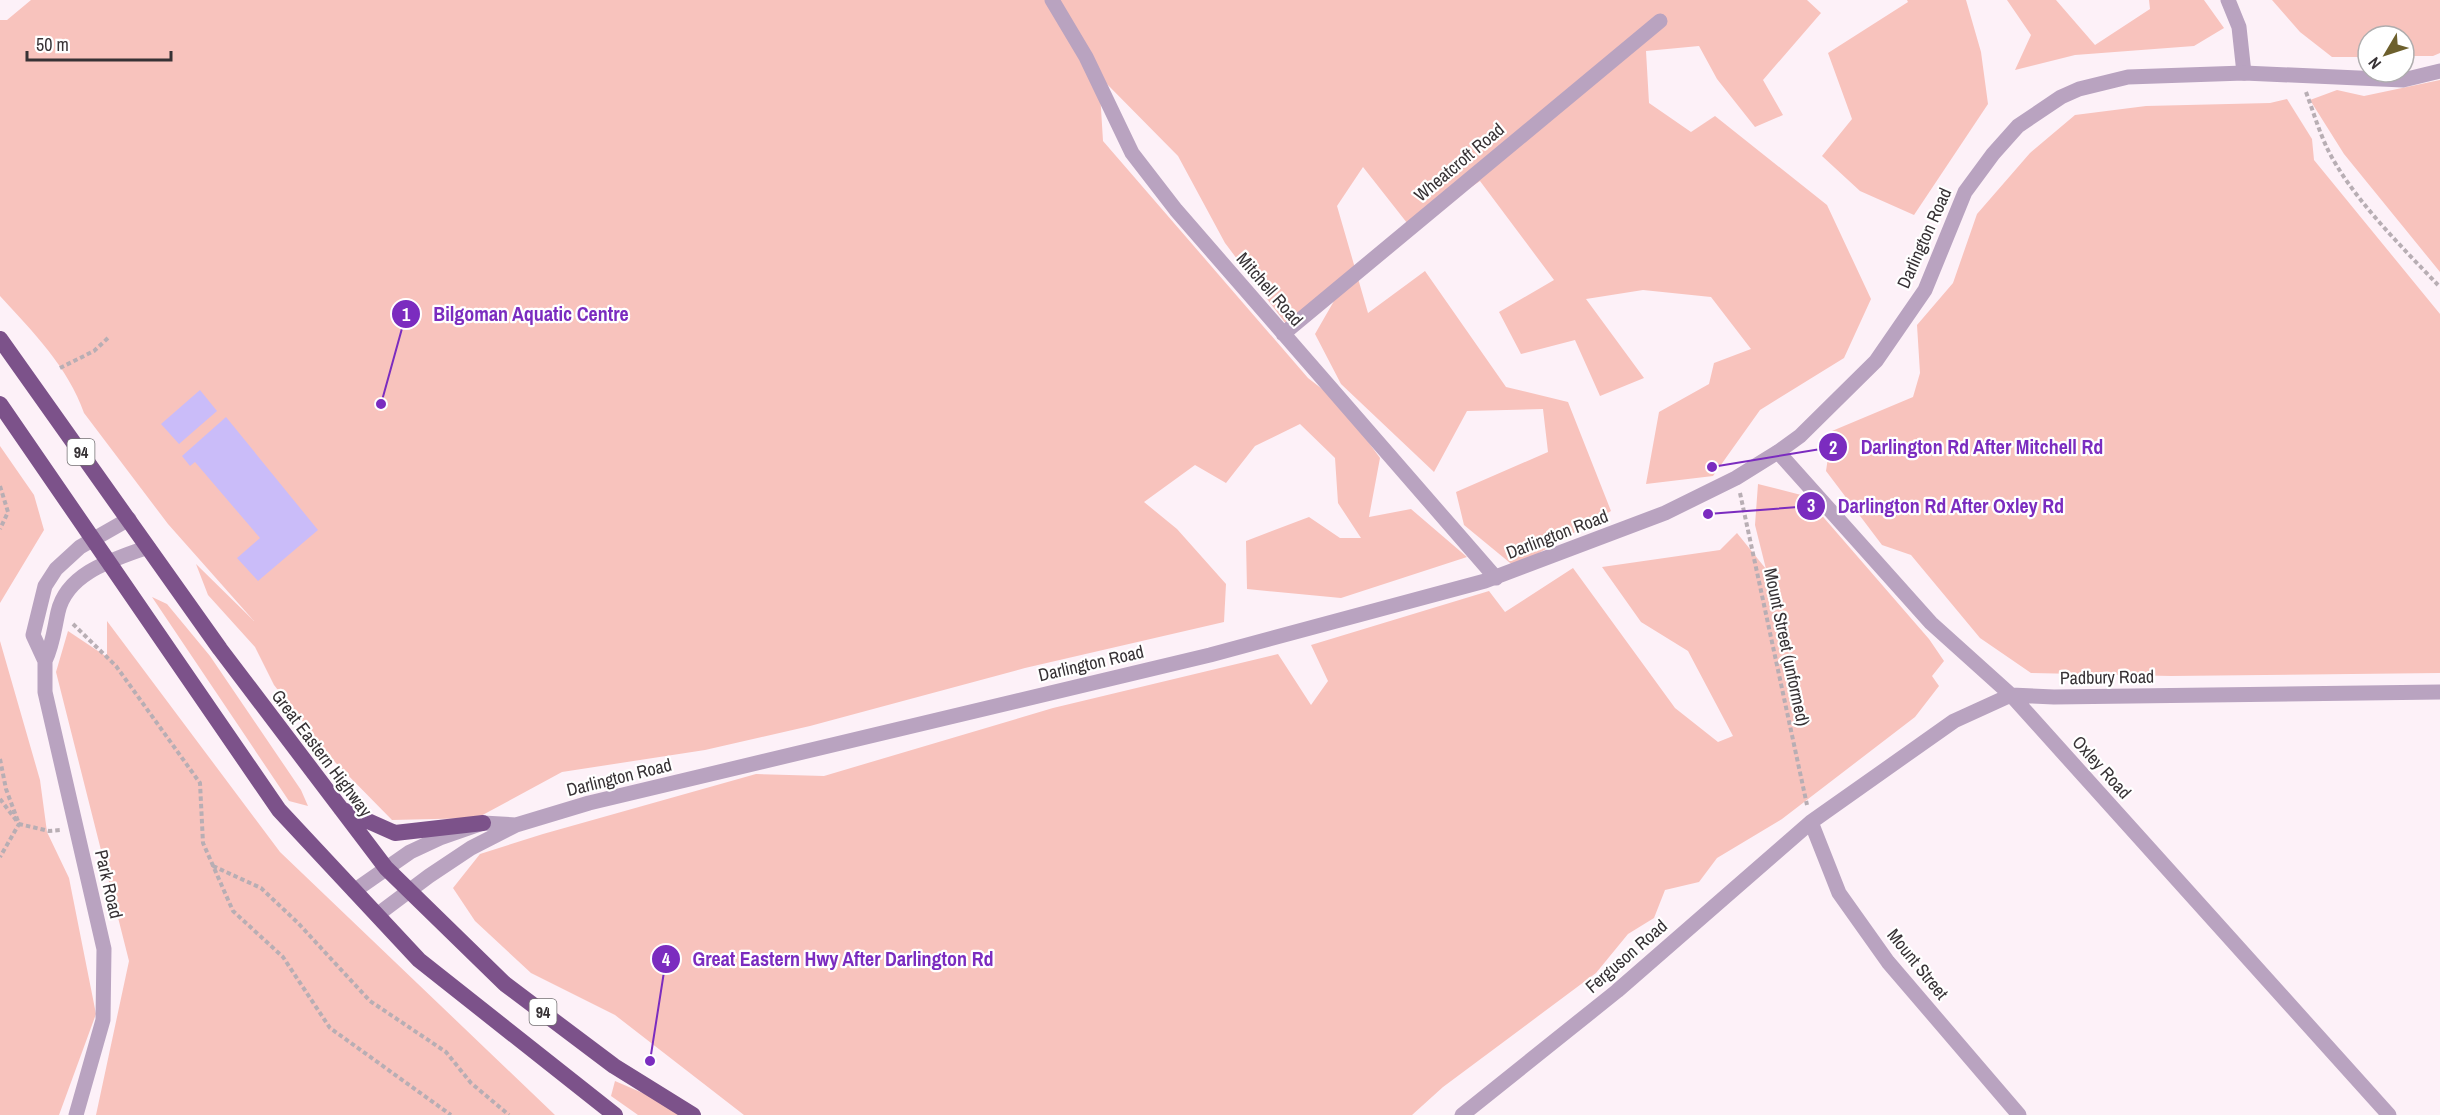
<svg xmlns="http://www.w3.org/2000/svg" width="2440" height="1115" font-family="'Archivo Narrow',sans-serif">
  <rect width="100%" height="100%" fill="#fdf1f8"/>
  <path fill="#f8c3bd" d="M31 0H1807L1821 13 1763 80 1783 115 1755 127 1717 79 1699 46 1646 51 1649 103 1691 132 1715 116 1827 205 1871 299 1844 358 1760 410 1713 476 1646 484 1659 412 1709 384 1714 363 1751 349 1711 297 1643 290 1586 299 1644 378 1600 396 1575 340 1521 354 1499 312 1554 280 1480 181 1411 228 1363 167 1337 206 1368 313 1425 271 1506 387 1568 402 1611 511 1515 567 1464 525 1456 492 1548 452 1543 409 1467 411 1434 472 1341 384 1315 334 1334 301 1289 328 1225 243 1178 156 1099 76 1103 141 1308 378 1340 403 1380 458 1369 517 1411 509 1467 557 1341 598 1247 589 1246 541 1309 517 1340 538H1361L1338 503 1335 458 1300 424 1255 446 1226 483 1195 465 1144 502 1177 529 1226 584 1224 622 1025 668 810 726 705 750 562 772 477 818 392 820 333 760 274 685 255 647 208 595 196 564 254 621 168 524 84 413C68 367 33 332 0 296V20H7Z
    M1907 0H1966L1981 52 1988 104 1914 215 1860 191 1822 156 1852 119 1828 53 1908 2Z
    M2007 0H2056L2095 45 2150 9 2149 0H2204L2224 28 2194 46 2075 55 2015 70 2031 35Z
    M2272 0H2440V53L2433 56H2404V36H2368V57H2332L2300 32Z
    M2440 80V272L2344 154 2310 100 2337 90 2364 96Z
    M2287 99 2312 139 2314 160 2440 314V673L2171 676 2031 673 1980 638 1911 555 1882 545 1826 471 1832 431 1913 397 1920 373 1917 325 1953 283 1977 214 2030 153 2075 115 2146 106 2270 103Z
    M0 446 34 495 44 530 0 603Z
    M1758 484 1805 496 1929 639 1944 661 1932 676 1939 686 1915 717 1782 819 1717 858 1699 882 1665 890 1654 918 1628 934 1596 973 1443 1087 1412 1115H744L615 1015 531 973 475 921 453 888 480 854 543 834 756 774 824 776 1053 708 1278 654 1311 705 1328 681 1311 645 1489 591 1505 612 1573 568 1675 708 1718 742 1733 736 1688 651 1641 622 1602 567 1720 550 1737 533 1766 569 1755 525Z
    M152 597 167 604 210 656 301 790 308 806 289 801Z
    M107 621 280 852 555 1115H96L129 961 56 672 68 631 107 657Z
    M0 641 40 780 47 832 69 878 96 1014 59 1115H0Z
    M615 1081 652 1097 679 1115H638L611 1096Z"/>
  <path fill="#cabcf9" d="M200 390 217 411 179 444 161 424Z
    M226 417 318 530 258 581 237 558 260 538 195 462 190 466 182 456Z"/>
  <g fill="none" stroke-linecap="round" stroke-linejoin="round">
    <path stroke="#b8aeb4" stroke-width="4" stroke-dasharray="4.5 3" stroke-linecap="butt" d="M2306 92C2313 111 2319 131 2327 148 2351 197 2401 246 2438 285
      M60 368 94 351 108 338
      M0 486 8 512 0 529
      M1740 493 1807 805
      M73 624 116 666 200 783 203 843 233 911 283 957 330 1028 451 1115
      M0 759 6 789 19 824 49 831 61 830
      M0 799 19 824 0 857
      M213 866 261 888 298 923 370 1001 446 1052 471 1083 509 1115"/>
    <path stroke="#b9a3c0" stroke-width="15" d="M1052 0 1086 57 1132 153 1176 210 1496 578
      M2228 0 2239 27 2244 73
      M1283 334 1660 21
      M1778 452 1931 623 2011 695 2389 1115
      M45 661C53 644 54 630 58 612 67 572 115 559 148 547
      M1811 822 1839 893 1888 962 2019 1115
      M76 1115 103 1020 104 949 45 692V661L33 635 45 586 56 569 80 547 129 519
      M1462 1115 1617 991 1811 822 1954 721 2011 695 2054 697 2440 692"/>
    <path stroke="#b9a3c0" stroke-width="15" d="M354 891 410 852 440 838 483 823 516 825
      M377 915 429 876 471 848 516 825 589 803 1210 655 1485 581 1665 513 1736 478 1778 452 1800 436 1876 361 1925 290 1965 192 1993 154 2018 126 2061 97 2079 89 2128 77 2244 73 2403 80 2440 71"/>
    <path stroke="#7c528a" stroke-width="16" d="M0 339 220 649 386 868 505 984 614 1066 693 1115
      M0 404 279 810 419 960 615 1115
      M341 809 395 833 483 823"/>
  </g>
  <g text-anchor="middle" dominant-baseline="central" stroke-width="4.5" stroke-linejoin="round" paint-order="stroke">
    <g fill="#fff" stroke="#737072" stroke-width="1.5">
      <rect x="67.5" y="439" width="27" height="26" rx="4.5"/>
      <rect x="529.5" y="999" width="27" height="26" rx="4.5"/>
    </g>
    <g font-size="16" font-weight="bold" fill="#373235">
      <text x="81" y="452">94</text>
      <text x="543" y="1012">94</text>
    </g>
    <g font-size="18" fill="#373235" stroke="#fff">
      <text transform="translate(1459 162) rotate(-40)">Wheatcroft Road</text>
      <text transform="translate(1924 238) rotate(-66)">Darlington Road</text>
      <text transform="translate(1270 289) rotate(49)">Mitchell Road</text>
      <text transform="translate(1557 534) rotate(-21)">Darlington Road</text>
      <text transform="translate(1787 647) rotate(78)">Mount Street (unformed)</text>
      <text transform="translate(1091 663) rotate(-13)">Darlington Road</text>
      <text transform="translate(2107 677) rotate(-1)">Padbury Road</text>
      <text transform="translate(322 753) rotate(53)">Great Eastern Highway</text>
      <text transform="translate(2102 767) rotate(48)">Oxley Road</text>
      <text transform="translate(619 777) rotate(-14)">Darlington Road</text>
      <text transform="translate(109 884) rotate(77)">Park Road</text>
      <text transform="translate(1626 956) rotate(-41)">Ferguson Road</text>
      <text transform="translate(1918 964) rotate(51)">Mount Street</text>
    </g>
  </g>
  <path fill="none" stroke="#7b2cbf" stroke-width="2" d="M381 404L406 314M1712 467L1833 447M1708 514L1811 506M650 1061L666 959"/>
  <g fill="#7b2cbf" stroke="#fff" stroke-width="2">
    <circle cx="381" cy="404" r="6"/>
    <circle cx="1712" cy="467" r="6"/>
    <circle cx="1708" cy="514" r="6"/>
    <circle cx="650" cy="1061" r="6"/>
    <circle cx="406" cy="314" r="15"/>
    <circle cx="1833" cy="447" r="15"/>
    <circle cx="1811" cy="506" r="15"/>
    <circle cx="666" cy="959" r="15"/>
  </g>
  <g font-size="18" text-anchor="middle" font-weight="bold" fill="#fff">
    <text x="406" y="321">1</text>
    <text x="1833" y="454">2</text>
    <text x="1811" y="512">3</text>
    <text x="666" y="966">4</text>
  </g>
  <g font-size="20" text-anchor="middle" font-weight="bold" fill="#7b2cbf" stroke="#fff" stroke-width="4.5" stroke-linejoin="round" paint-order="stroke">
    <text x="531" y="321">Bilgoman Aquatic Centre</text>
    <text x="1982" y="454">Darlington Rd After Mitchell Rd</text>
    <text x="1951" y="513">Darlington Rd After Oxley Rd</text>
    <text x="843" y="966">Great Eastern Hwy After Darlington Rd</text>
  </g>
  <g transform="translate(2386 54) rotate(231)"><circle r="28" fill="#ffffff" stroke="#afadae" stroke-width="1.5"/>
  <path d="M0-4.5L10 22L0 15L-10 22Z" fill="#6d602d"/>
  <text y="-9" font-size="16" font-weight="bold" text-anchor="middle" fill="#373235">N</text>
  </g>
  <path d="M27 51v9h144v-9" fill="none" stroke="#373235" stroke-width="3"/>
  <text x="36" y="51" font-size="18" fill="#373235" stroke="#ffffff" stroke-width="4.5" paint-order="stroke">50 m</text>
</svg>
